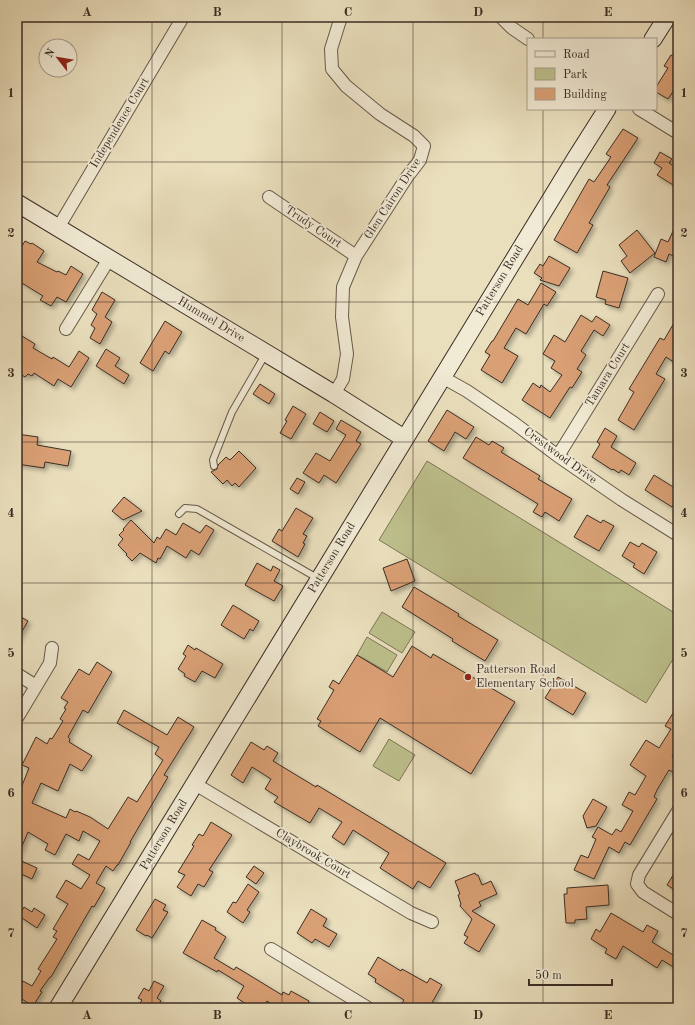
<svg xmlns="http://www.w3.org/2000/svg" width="695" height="1025" font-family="'Old Standard TT',serif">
  <defs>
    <filter id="shadow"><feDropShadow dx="3" dy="3" stdDeviation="2" flood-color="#0004"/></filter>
  </defs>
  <rect width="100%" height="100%" fill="#eadfbd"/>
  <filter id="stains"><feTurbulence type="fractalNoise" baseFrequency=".005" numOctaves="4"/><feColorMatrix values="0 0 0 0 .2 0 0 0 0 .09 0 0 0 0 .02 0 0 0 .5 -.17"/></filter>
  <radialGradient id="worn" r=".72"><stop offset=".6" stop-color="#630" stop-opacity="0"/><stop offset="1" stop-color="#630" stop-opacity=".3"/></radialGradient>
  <path fill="#bdc08c" stroke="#7c7658" d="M427 461 678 615V651L646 703 379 540Z
    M382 612 415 632 402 653 369 633Z
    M367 637 397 655 387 672 357 655Z
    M389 739 415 755 399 781 373 766Z"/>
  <path fill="#daa074" stroke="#3b2d25" filter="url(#shadow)" d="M678 52V84L668 99 656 92V87L668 68 664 66 671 55 675 57Z
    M623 129 638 138 607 185 610 187 589 223 593 225 577 253 554 240 589 179 594 182 611 157 606 154Z
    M660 152 672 159 669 163 678 169V188L657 175 662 168 654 163Z
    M678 220V258L669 254 666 262 654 257 661 239 668 242Z
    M637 230 655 253 630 273 621 261 627 256 619 245Z
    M25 241 31 244 32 243 44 251 37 262 57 272 58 271 66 275 71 266 83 274 66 302 57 297 51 306 40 300 43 296 17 280V265L21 258 17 254Z
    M549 256 570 268 559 286 540 280 542 278 534 273 540 264 543 266Z
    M603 271 628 278 619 308 605 304 606 300 596 297Z
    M541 283 556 292 547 306 544 304 526 334 516 328 504 348 518 356 502 383 481 370 490 355 485 352 492 341H493L518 299 528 305Z
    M102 292 115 300 105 317 112 322 100 344 90 338 95 328 91 325 97 314 92 310Z
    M581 315 592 322 596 316 610 325 603 336 594 330 581 351 586 355 577 369 582 372 572 388 570 387 550 418 522 400 533 383 540 388 541 385 550 392 562 375 551 368 555 361 543 354 554 335 565 342Z
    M678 316V365L666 357 656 374 665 379 634 430 618 420 634 392 629 389 660 338 664 340Z
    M165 321 182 332 169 354 165 351 153 371 140 363Z
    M17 333 35 344 33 348 52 359 53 357 69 367 79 351 89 358 71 387 58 379 54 386 34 373 32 376 28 374 25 377 17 372Z
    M106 349 120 358 115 366 129 375 124 384 96 366Z
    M260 384 275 394 269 404 253 394Z
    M293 406 306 414 291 439 280 433 287 421 285 420Z
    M447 410 474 427 466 439 455 432 444 451 428 441Z
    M320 412 334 421 327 432 313 424Z
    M341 420 361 432 356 441 361 444 336 483 324 475 319 483 303 473 316 453 330 461 346 435 336 429Z
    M605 428 617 436 611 447 636 463 629 475 621 470 619 473 613 469 612 470 592 457 600 444 597 442Z
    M17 434 38 437 37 445 71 451 68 466 45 462 44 468 17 464Z
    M476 437 489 445 492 441 504 448 501 452 540 476 538 479 572 499 559 521 545 512 542 517 533 512 538 504 463 458Z
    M239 451 256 468 239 487 235 483 232 486 227 480 223 484 211 472 217 469 218 465 226 457 230 460Z
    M654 475 678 490V497L672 507 645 490Z
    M297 478 305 482 298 494 290 489Z
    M124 497 142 511 123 520 112 511Z
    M296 508 313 518 303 534 307 536 303 543 305 544 298 557 272 541 279 529 282 531Z
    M587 515 601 523 603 520 614 526 599 551 574 537Z
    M131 520 154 543 157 537 160 539 166 529 176 535 183 523 200 533 206 525 214 530 199 555 191 550 186 558 167 546 160 559 158 558 156 563 140 553 132 561 126 555 127 554 118 545 123 539 119 535 124 530 123 529Z
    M630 542 639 547 642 543 657 552 644 574 633 567 635 564 622 556Z
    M407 559 415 581 391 591 383 568Z
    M257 563 271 571 273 566 280 570 274 581 283 586 274 601 245 585Z
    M414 587 459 614 458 616 498 640 485 661 452 641 453 639 402 607Z
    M233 605 259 621 253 631 250 629 244 639 221 625Z
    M17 615 28 621 17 640Z
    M188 645 195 650 196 648 223 664 215 678 202 671 195 682 184 676 185 674 178 669 186 656 183 654Z
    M412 646 431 658 433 654 515 702 471 774 380 718 360 752 318 726 321 721 317 719 334 690 329 687 333 680 339 684 357 655 393 677Z
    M97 662 112 672 88 713 83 710 68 737 70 739 69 742 92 756 82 771 70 764 58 791 41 783 32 803 66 818 70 809 75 812 76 811 90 817 108 829 128 797 137 802 163 760 155 754 159 747 117 723 124 710 167 735 178 717 194 727 164 775 168 777 130 842H131L118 865H117L113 871 106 866 96 883 105 888 94 907 92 906 51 977H50L40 991 42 992 33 1006 17 996V991L23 981 32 986 41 971 38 969 57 939 53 937 57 931 53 929 68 904 56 897 66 880 81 889 90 875 72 864 78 854 89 860 100 841 83 831 79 841 66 834 55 855 45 850 48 844 28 832 17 858V798L29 768 22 765 36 737 47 744 50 738 52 739 63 721 60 719 66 709 64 708 68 702 61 698 79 669 89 675Z
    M558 677 586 693 573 715 545 698Z
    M678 705V746L672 756 678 760V763L673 772 669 770 657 790 654 797 657 799 630 845 625 842 619 853 609 847 594 879 574 870 581 855 588 858 596 839 592 837 598 827 612 835 616 829 621 832 633 811 622 805 629 792 635 795 646 776 630 765 646 740 659 748 671 729 665 726Z
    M251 742 264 750 267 746 278 753 273 761 316 787 317 785 446 863 430 888 418 881 413 889 380 868 389 853 353 830 344 845 332 837 342 822 319 808 310 823 274 802 278 797 265 789 271 779 252 767 243 783 231 775Z
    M593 799 607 807 596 826 587 828 583 816Z
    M211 822 232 835 209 870 213 872 204 887 198 884 191 896 177 887 185 875 178 872 194 846 192 845 199 834 203 836Z
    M17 859 37 868 32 879 17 872Z
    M254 866 264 873 256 884 246 877Z
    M678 867V892L667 885Z
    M475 873 476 875H478L482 885 491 881 497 894 479 902 481 906 472 911 495 925 479 952 464 943 468 937 464 935 472 919 460 906 461 904 458 895 460 894 455 881Z
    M248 884 259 892 247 910 250 912 243 923 227 912 233 902 236 903Z
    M608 885 609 905 586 907 587 919 575 920V923H566L564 894H567V888Z
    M155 899 166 905 163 910 168 912 152 938 147 935 146 936 136 930Z
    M24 907 32 912 34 908 45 915 37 928 19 916Z
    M311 909 327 919 323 926 337 934 329 947 315 939 312 943 297 933Z
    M611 913 643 932 647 925 658 931 652 942 678 958V970L662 960 657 968 623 946 616 959 605 953 607 949 591 939 596 929 600 932Z
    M202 920 216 928 215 930 226 937 214 958 234 970 236 967 282 995 283 992 289 995 291 991 309 1001 306 1008H278L267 1001 262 1008H252L237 998 244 986 218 970 217 972 183 953Z
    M378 957 401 971 402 969 427 983 430 978 442 985 429 1008H410L402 1003 404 1000 375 982 376 979 368 974Z
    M154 981 164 986 157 998 161 1001 156 1008H144L139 1005 142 1000 138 998 144 988 149 991Z"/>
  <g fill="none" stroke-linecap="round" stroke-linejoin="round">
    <g stroke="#675a4b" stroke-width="8">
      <path id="lane" d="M214 466 213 460 215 455 232 412 265 355
        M179 514 185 508 197 509 319 579"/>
    </g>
    <g stroke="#675a4b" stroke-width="14">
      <path id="street" d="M501 17 512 28 528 39
        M639 109 678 133
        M269 197 356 256
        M58 228 183 17
        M66 329 109 259
        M442 377 467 391 514 423 558 456 622 500 678 535
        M334 394 343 379 347 354 342 317 343 287 356 256 407 177 420 160 424 146 414 136 380 114 346 86 332 69 331 49 341 17
        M558 456 658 294
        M17 674 36 686
        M17 718 50 663 52 648
        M195 784 411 913 432 922
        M678 811 639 875 637 884 643 892 678 914
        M271 949 368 1008"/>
    </g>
    <g stroke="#3b2d25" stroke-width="19">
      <path id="secondary" d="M653 39 667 17
        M17 203 334 394 405 439
        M58 1008 576 158 607 109"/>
    </g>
    <use href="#lane" stroke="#f1ead4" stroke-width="6"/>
    <use href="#street" stroke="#f1ead4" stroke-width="12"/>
    <use href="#secondary" stroke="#f1ead4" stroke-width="17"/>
  </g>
  <path fill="none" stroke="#3b2d25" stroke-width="1" stroke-opacity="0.55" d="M152 17V1008M282 17V1008M413 17V1008M543 17V39M543 109V1008M17 162H678M17 302H678M17 442H678M17 583H678M17 723H678M17 863H678"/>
  <circle fill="#8f2418" stroke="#f1ead4" stroke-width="1.5" cx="468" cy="677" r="4"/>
  <g text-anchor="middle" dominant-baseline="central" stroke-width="3.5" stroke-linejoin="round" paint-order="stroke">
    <g font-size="12" fill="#3b2d25" stroke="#f1ead4">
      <text transform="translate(120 123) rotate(-59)">Independence Court</text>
      <text transform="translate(393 199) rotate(-57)">Glen Cairon Drive</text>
      <text transform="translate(313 227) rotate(34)">Trudy Court</text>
      <text transform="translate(500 281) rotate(-59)">Patterson Road</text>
      <text transform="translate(211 320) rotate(31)">Hummel Drive</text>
      <text transform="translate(608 375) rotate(-58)">Tamara Court</text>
      <text transform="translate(560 456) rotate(36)">Crestwood Drive</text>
      <text transform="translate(332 558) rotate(-59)">Patterson Road</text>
      <text transform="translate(164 835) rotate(-59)">Patterson Road</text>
      <text transform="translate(313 854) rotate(31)">Claybrook Court</text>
    </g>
    <g font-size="12" fill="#3b2d25" stroke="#f1ead4" text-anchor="start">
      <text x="476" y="670">Patterson Road<tspan x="476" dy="14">Elementary School</tspan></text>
    </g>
  </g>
  <rect width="695" height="1025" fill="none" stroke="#eadfbd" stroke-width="44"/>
  <rect x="527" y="38" width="130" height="72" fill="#f1ead4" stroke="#a89e8e"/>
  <rect x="535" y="51" width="20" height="6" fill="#f1ead4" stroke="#a89e8e"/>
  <text x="563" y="58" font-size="12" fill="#3b2d25">Road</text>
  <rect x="535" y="68" width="20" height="12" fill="#bdc08c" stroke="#a89e8e"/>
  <text x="563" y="78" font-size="12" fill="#3b2d25">Park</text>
  <rect x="535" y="88" width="20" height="12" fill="#daa074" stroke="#a89e8e"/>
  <text x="563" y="98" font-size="12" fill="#3b2d25">Building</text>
  <g transform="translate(58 58) rotate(301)"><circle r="19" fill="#f1ead4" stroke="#a89e8e"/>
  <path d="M0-3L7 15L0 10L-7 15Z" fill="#8f2418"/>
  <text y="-6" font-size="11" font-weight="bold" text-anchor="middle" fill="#3b2d25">N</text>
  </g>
  <path d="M529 979v6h83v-6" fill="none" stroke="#3b2d25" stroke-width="2"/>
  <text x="535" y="979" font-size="12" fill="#3b2d25" stroke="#f1ead4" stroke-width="3" paint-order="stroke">50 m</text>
  <rect x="22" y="22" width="651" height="981" fill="none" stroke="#3b2d25" stroke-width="1.5"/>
  <g font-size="13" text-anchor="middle" font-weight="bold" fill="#3b2d25">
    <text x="87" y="16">A</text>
    <text x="217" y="16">B</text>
    <text x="348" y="16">C</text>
    <text x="478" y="16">D</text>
    <text x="608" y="16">E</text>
    <text x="11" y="97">1</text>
    <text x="684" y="97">1</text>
    <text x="11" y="237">2</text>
    <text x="684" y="237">2</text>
    <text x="11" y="377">3</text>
    <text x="684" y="377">3</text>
    <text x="11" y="517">4</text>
    <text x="684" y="517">4</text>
    <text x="11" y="657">5</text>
    <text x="684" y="657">5</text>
    <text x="11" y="797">6</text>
    <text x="684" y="797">6</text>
    <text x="11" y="937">7</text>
    <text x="684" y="937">7</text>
    <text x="87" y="1019">A</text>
    <text x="217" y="1019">B</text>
    <text x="348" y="1019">C</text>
    <text x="478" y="1019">D</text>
    <text x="608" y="1019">E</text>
  </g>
  <rect width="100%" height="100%" filter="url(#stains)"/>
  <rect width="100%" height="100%" fill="url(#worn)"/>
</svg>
